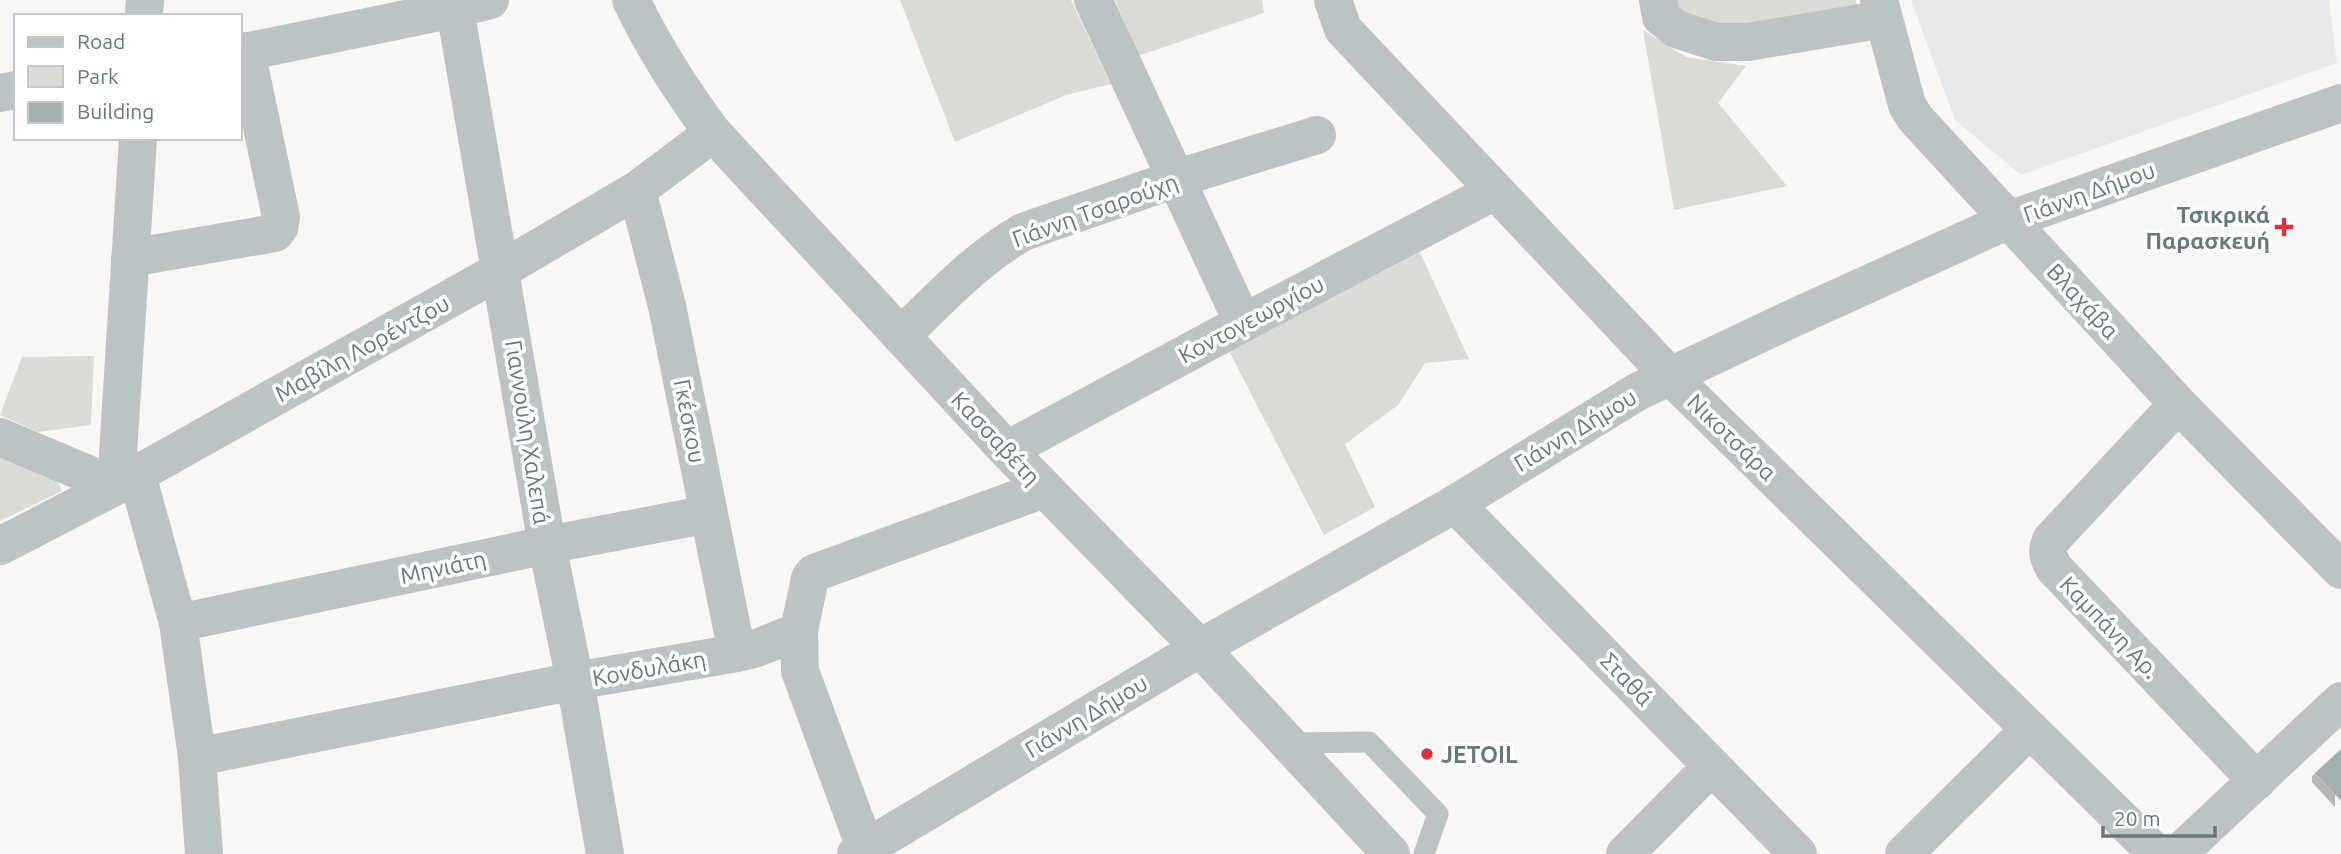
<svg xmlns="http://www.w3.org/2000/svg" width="2341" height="854" font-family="Ubuntu,sans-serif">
  <defs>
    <filter id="shadow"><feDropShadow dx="-6" dy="6" stdDeviation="0" flood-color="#0004"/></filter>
  </defs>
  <rect width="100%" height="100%" fill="#f8f7f5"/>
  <path fill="#e8e9e8" d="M1911 0H2329L2337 63 2021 175 1955 120Z"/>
  <path fill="#d9dcd4" d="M900 0H1071L1111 84 1066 95 955 142Z
    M1115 0H1262L1264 13 1138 56Z
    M1670 0H1856L1857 8 1791 27 1674 21Z
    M1643 30 1686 57 1746 66 1718 103 1787 186 1674 210Z
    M1420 252 1469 359 1425 363 1398 405 1345 444 1375 507 1324 535 1229 351Z
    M94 356 91 425 38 432 0 415 22 357Z
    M0 454 57 481 62 491 0 521Z"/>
  <path fill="#a3b0b2" filter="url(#shadow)" d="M2341 749V801L2315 773Z"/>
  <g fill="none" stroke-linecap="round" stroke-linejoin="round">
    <path stroke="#bcc3c4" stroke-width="21" d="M1288 743 1369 742 1438 814 1424 854"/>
    <path stroke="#bcc3c4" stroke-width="38" d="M1093 0 1243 323
      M1333 0 1343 29 1670 376 2157 854
      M1658 0 1661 17 1676 29 1716 42H1748L1884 19
      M1879 0 1907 105 1915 118 2178 404 2341 570
      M455 9 547 545 575 681 605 854
      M144 16 145 0
      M240 53 455 9 490 0
      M0 93 16 90
      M637 190 667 306 737 653
      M130 258 275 233 279 228 281 217 246 51
      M901 336C940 298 976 259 1023 232L1175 179 1317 135
      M2178 404 2051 540C2046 551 2048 557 2054 568L2257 781
      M0 437 116 486 138 138
      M1007 450 1243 323 1495 191
      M137 475 178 623 197 757 204 854
      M1455 504 1798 854
      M0 546 116 486 501 270 637 190 713 133
      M178 623 547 545 709 514
      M197 757 575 681 737 653 757 648 799 631
      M871 854 859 831 800 671 799 631 810 578 814 573 1044 489
      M1625 854 1712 766
      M1904 854 2030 729
      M2178 854 2341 701"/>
    <path stroke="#bcc3c4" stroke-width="38" d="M631 0C654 48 681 90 713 133L1007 450 1200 648 1391 854
      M856 854 1200 648 1455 504 1637 392 1789 320 2009 220 2341 103"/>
  </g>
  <g fill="#da333a" stroke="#fff" stroke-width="2.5">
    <path d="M2280.5 216.5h7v7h7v7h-7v7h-7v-7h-7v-7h7z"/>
    <circle cx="1427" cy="754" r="7"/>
  </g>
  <g text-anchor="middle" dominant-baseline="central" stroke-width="7" stroke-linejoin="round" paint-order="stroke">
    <g font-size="23" fill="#647a7e" stroke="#fff">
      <text transform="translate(2089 192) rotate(-20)">Γιάννη Δήμου</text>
      <text transform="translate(1095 210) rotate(-20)">Γιάννη Τσαρούχη</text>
      <text transform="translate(2083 301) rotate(47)">Βλαχάβα</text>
      <text transform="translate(1251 319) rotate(-28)">Κοντογεωργίου</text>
      <text transform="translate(362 348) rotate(-29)">Μαβίλη Λορέντζου</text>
      <text transform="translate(690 421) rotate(79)">Γκέσκου</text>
      <text transform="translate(1575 430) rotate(-31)">Γιάννη Δήμου</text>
      <text transform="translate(528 432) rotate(81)">Γιαννούλη Χαλεπά</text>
      <text transform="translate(1732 437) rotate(44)">Νικοτσάρα</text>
      <text transform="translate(996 438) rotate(47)">Κασσαβέτη</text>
      <text transform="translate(443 567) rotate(-12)">Μηνιάτη</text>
      <text transform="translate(2110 627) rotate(46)">Καμπάνη Αρ.</text>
      <text transform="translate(649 668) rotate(-10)">Κονδυλάκη</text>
      <text transform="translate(1627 679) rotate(46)">Σταθά</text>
      <text transform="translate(1086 716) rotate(-31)">Γιάννη Δήμου</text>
    </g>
    <g font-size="23" font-weight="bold" fill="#647a7e" stroke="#fff" text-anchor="end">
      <text x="2270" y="214">Τσικρικά<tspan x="2270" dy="26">Παρασκευή</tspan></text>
      <text x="1441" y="754" text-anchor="start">JETOIL</text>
    </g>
  </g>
  <rect x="14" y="14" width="228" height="126" fill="#ffffff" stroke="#c1cacb" stroke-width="2"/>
  <rect x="28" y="37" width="35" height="10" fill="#bcc3c4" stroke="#c1cacb" stroke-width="2"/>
  <text x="77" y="49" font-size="21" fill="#647a7e">Road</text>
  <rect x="28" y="66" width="35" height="21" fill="#d9dcd4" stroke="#c1cacb" stroke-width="2"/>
  <text x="77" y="84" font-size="21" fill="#647a7e">Park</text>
  <rect x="28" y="102" width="35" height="21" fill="#a3b0b2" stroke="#c1cacb" stroke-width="2"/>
  <text x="77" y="119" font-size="21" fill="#647a7e">Building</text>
  <path d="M2103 826v10h112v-10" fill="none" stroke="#647a7e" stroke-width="3.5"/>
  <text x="2114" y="826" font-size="21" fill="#647a7e" stroke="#ffffff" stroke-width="5" paint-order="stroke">20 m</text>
</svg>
